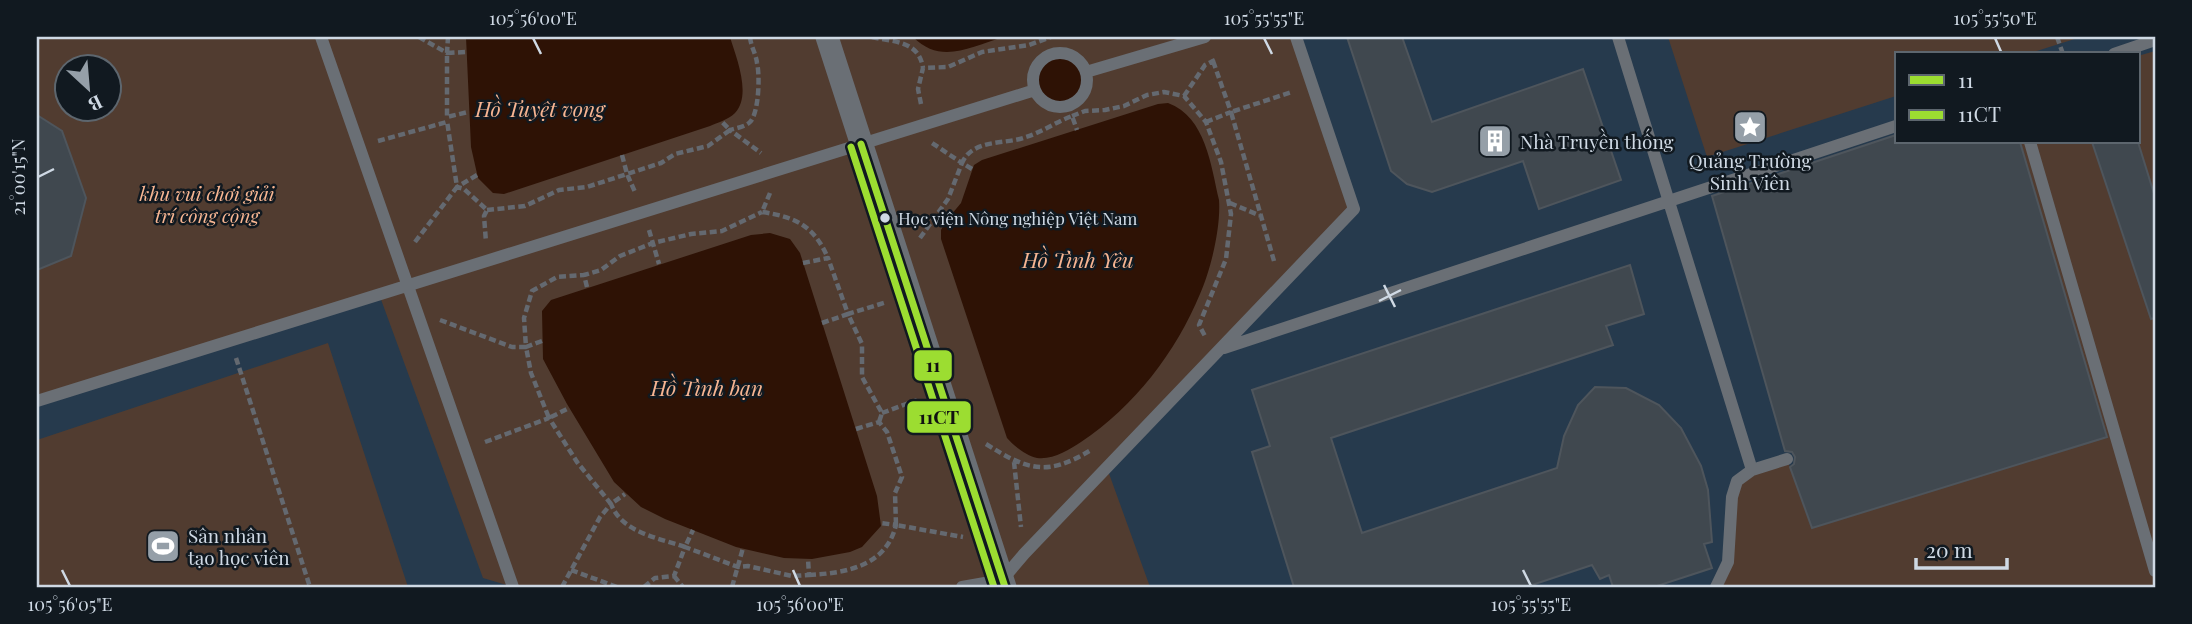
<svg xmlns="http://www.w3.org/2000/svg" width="2192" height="624" font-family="'Playfair Display',serif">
  <rect width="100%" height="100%" fill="#29323a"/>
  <path fill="#263a4d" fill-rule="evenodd" d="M37 37H2155V587H37ZM1896 54H2138V142H1896ZM66 66H108V108H66Z"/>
  <path fill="#513c30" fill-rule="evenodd" d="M37 37H1296L1354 209 1107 468 1150 587H513L483 578 379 294 37 401ZM1057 57 1068 58 1079 92 1072 100 1062 103 1047 60ZM66 66H108V108H66Z
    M1668 37H2081L2027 54H1896V96L1707 157Z
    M2155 51V587H1716L1721 581 1737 481 1787 459 1812 527 2107 437 2020 142H2138V56Z
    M328 343 408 587H37V440Z"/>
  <path fill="#2e1205" d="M466 37H730C736 57 752 95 735 113 729 119 717 123 710 126L504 194 493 193 478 178 471 147Z
    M913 37H1003C970 47 941 65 913 37Z
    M1037 80a23 23 0 1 1 46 0a23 23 0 1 1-46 0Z
    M1168 103C1206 117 1211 166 1219 200 1221 227 1211 269 1200 294 1176 352 1134 407 1081 442 1069 450 1053 460 1037 458 1025 455 1014 446 1007 438L941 239V230L946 221 961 203 974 165 982 160 1158 104Z
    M770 233 790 239 800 253 877 496 881 526 862 547 850 552 812 559 784 558 736 547 665 519 641 507 614 482 567 404 543 359 542 311 551 300 751 235Z"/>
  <path fill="#40484f" stroke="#4e555c" stroke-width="2" d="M1347 37H1402L1432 122 1583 69 1621 180 1539 209 1523 161 1432 192 1407 184 1391 171Z
    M37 115 62 131 86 198 71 256 37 270Z
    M1896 135V142H2020L2107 437 1812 528 1790 467 1794 464 1795 457 1792 452 1785 451 1712 196Z
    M2092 142H2138L2155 197V318L2151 319Z
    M1630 265 1644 314 1606 326 1613 345 1331 438 1362 533 1557 468 1564 436 1578 405 1595 387 1626 388 1659 405 1681 428 1701 466 1708 490 1712 542 1704 544 1712 568 1654 587H1613L1609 575 1600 579 1592 565 1526 587H1294L1252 452 1270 446 1252 390Z"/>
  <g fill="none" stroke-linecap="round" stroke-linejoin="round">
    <path stroke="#646970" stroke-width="4.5" stroke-dasharray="7 3.5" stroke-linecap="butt" d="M419 37 447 53 448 37
      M750 37C751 47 756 54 757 63 760 75 759 113 750 122 745 127 736 128 730 130L761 153
      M872 37C892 42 919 40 923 68
      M2057 37 2063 54
      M465 52 447 53V117L468 112
      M1184 96 1205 65 1213 61 1212 59
      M921 104 918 89 923 68 948 67 982 52 1029 45 1051 37
      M1072 116 1085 111 1105 110 1124 106 1147 95 1164 92 1184 96 1206 122 1221 162 1231 214 1226 259 1199 325 1205 336
      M1206 122 1231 112 1213 61
      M378 141 447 122
      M622 155 627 174 661 163 675 154 708 146 730 130 721 121
      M972 169 962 163C973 138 1006 145 1026 137 1042 132 1056 122 1072 116L1077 130
      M477 175 457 187 464 189 487 210 484 216 486 242
      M770 193 762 212C796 217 814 226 828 258
      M1230 203 1261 216
      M487 210 525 206 559 190 587 187 627 174 635 192
      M649 230 659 264
      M920 238 948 199 962 163 932 143
      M415 242 457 187 447 121
      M1274 261 1231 112 1292 92
      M803 263 828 258 848 314 887 302
      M587 287 584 275 601 270 620 256 653 243 691 234 722 231 762 212
      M440 320 512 347H526L531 373 549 418 569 408
      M822 323 848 314 862 344V377L882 413 879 422
      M542 341 526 347 524 318 532 291 557 277 584 275
      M236 358 310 587
      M882 413 917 400
      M856 429 879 422 887 432 902 477 895 493 896 525 963 537
      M485 442 549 418 577 462 611 504 625 494
      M986 444C1027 470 1047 477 1091 450
      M1014 462 1021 527
      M571 570 617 587
      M809 575C847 573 886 566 896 525L881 523
      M674 576 683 587
      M562 587 600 517 611 504C622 533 659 538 685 547L693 530
      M644 587 655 578 674 576 685 547 738 567 748 566 792 576 809 575 808 559
      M732 587 743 548"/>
    <path stroke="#6a6f75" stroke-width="12" d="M321 37 513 587
      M1618 37 1752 470
      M1033 80a27 27 0 1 1 54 0a27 27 0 1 1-54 0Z
      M2114 54 2155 40
      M1086 72 1205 37
      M2030 142 2155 571
      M1224 348 1896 126
      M37 401 1035 90
      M962 587 1002 580 1024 554 1354 209 1296 37
      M1716 587 1728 562 1732 497 1737 481 1752 470 1787 459"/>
    <path stroke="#6a6f75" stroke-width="23" d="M827 37 1005 587"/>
    <g stroke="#111920" stroke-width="12">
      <path id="bus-1" d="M861 144 1005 587"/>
    </g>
    <g stroke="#111920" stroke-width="12">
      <path id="bus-2" d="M851 147 994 587"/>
    </g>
    <use href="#bus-1" stroke="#9cdd31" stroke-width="7"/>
    <use href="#bus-2" stroke="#9cdd31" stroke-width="7"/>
  </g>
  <path fill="none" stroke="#cfd9e4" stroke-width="2.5" d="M533 38 541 54M1264 38 1272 54M1995 38 2002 54M38 177 54 169M1384 285 1395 307M1379 301 1401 290M62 570 70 586M793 570 800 586M1523 570 1531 586"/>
  <defs>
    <g id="sight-square" transform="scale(1.75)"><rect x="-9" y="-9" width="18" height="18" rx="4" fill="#959fa8" stroke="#111920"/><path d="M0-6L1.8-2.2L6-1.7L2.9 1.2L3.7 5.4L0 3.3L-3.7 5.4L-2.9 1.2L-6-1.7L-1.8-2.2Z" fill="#fff"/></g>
    <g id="building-square" transform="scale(1.75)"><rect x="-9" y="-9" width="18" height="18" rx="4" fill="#959fa8" stroke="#111920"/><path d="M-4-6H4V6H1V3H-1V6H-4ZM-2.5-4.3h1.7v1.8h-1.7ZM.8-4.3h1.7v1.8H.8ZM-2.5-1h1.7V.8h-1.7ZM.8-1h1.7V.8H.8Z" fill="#fff"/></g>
    <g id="stadium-square" transform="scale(1.75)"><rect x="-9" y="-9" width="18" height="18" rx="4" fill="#959fa8" stroke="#111920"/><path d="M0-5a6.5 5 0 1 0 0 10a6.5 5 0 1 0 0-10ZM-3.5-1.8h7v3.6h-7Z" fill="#fff"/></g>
  </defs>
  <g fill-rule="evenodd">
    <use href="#sight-square" x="1750" y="127"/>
    <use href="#building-square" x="1495" y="141"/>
    <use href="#stadium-square" x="163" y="546"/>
  </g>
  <circle fill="#cfd9e4" stroke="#111920" stroke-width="2.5" cx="885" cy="218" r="6"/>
  <g text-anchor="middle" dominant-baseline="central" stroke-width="5" stroke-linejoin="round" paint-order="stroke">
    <g font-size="17" fill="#cfd9e4" stroke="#111920" text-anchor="start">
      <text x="898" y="218">Học viện Nông nghiệp Việt Nam</text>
    </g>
    <g font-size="19" fill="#cfd9e4" stroke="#111920" text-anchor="start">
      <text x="1520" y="141">Nhà Truyền thống</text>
      <text x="1750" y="160" text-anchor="middle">Quảng Trường<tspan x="1750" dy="22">Sinh Viên</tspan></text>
      <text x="188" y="535">Sân nhân<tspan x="188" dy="22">tạo học viên</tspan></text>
    </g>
    <g font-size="19" font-style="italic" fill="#f9b793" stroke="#111920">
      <text x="207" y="193">khu vui chơi giải<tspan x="207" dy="22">trí công cộng</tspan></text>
    </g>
    <g font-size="21" font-style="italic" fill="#f7b592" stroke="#111920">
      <text x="540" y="108">Hồ Tuyệt vọng</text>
      <text x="1078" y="259">Hồ Tình Yêu</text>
      <text x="707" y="387">Hồ Tình bạn</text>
    </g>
  </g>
  <g stroke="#111920" stroke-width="2.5">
    <rect x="913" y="349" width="40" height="33" rx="7" fill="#9cdd31"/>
    <rect x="906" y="400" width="66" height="34" rx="7" fill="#9cdd31"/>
  </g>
  <g font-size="19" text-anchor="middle" font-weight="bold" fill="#111">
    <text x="933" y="372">11</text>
    <text x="939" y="424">11CT</text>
  </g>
  <rect width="2192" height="624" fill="none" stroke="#111920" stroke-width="77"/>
  <rect x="1895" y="52" width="245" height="91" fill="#111920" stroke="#5d666e" stroke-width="2"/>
  <rect x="1909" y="75" width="35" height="10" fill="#9cdd31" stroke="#5d666e" stroke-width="2"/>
  <text x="1958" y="88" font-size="21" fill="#cfd9e4">11</text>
  <rect x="1909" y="110" width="35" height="10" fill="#9cdd31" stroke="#5d666e" stroke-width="2"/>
  <text x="1958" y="122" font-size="21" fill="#cfd9e4">11CT</text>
  <g transform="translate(88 88) rotate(154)"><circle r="33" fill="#111920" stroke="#5d666e" stroke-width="2"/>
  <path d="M0-5L12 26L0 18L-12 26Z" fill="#959fa8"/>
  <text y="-10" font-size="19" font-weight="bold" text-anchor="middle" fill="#cfd9e4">B</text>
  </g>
  <path d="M1916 558v10h91v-10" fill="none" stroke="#cfd9e4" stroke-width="3.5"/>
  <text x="1926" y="558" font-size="21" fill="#cfd9e4" stroke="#111920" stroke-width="5" paint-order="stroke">20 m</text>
  <rect x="38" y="38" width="2116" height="548" fill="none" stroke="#cfd9e4" stroke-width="2.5"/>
  <g font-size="18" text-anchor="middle" fill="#cfd9e4">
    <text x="533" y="25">105°56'00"E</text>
    <text x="1264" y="25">105°55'55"E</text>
    <text x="1995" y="25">105°55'50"E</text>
    <text transform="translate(19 177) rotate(-90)" y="6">21°00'15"N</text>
    <text x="70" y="611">105°56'05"E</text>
    <text x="800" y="611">105°56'00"E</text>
    <text x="1531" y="611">105°55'55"E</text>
  </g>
</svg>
